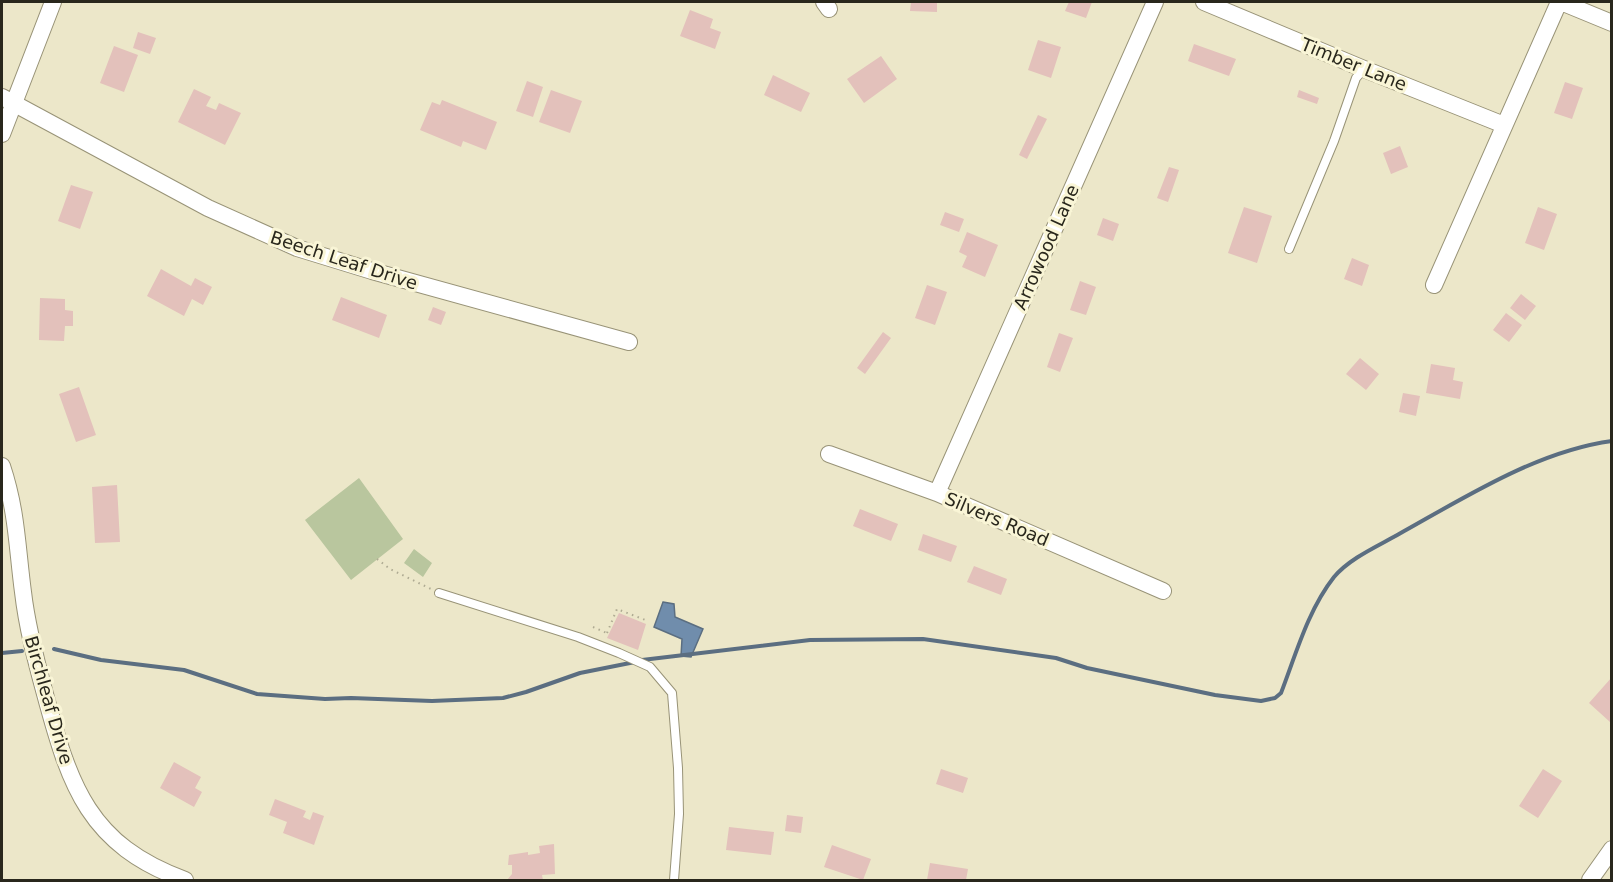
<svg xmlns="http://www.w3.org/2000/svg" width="1613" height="882" font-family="'DejaVu Sans',sans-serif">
  <rect width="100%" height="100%" fill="#ece7c9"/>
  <path fill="#b9c69e" d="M359 478 403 539 351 580 305 520Z
    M414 549 432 563 423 577 404 563Z"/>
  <path fill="#708dac" stroke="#5b6e81" stroke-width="1.5" d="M663 602 674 604 675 617 703 629 691 657 681 656 682 639 654 627Z"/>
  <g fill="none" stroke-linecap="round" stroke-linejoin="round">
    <path stroke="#5b6e81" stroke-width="4" d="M54 649 101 660 184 670 257 694 325 699 351 698 432 701 503 698 526 692 580 673 635 662
      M2 653 22 651
      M642 660 810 640 923 639 1056 658 1087 668 1215 695 1261 701 1275 698 1281 693C1296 654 1308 610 1334 577 1350 558 1378 546 1399 534 1464 498 1537 451 1612 441"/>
  </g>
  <path fill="#e3c1bb" d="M911 2H937V12L910 11Z
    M1069 2H1092L1086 18 1065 11Z
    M690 10 713 19 710 28 721 32 715 49 680 36Z
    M138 32 156 38 150 54 133 48Z
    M1038 40 1061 47 1051 78 1028 70Z
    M1194 44 1236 59 1229 76 1188 61Z
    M114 46 138 55 124 92 100 83Z
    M881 56 897 79 864 103 847 79Z
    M773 75 810 93 801 112 764 95Z
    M527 81 543 87 533 117 516 111Z
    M1565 82 1583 88 1572 119 1554 113Z
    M194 89 211 97 206 106 216 110 219 103 241 113 225 145 178 122Z
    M551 90 582 101 570 133 539 122Z
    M1299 90 1319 98 1317 104 1297 97Z
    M442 100 497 122 486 150 463 141 461 147 420 130 432 102 440 105Z
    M1038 115 1047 119 1027 159 1019 155Z
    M1400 146 1408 167 1391 174 1383 153Z
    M1169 167 1179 170 1168 202 1157 198Z
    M71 185 93 192 80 229 58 221Z
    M1244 207 1272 216 1257 263 1228 253Z
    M1538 207 1557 214 1544 250 1525 243Z
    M945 212 964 219 959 232 940 225Z
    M1103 218 1119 224 1113 241 1097 235Z
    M967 232 998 245 985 277 962 267 967 256 959 252Z
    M1352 258 1369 265 1362 286 1344 279Z
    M161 269 191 286 195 278 212 287 203 305 192 299 184 316 147 296Z
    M1080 281 1096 287 1086 315 1070 310Z
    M927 285 947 292 935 325 915 318Z
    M1521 294 1536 306 1525 320 1510 308Z
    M341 297 387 315 379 338 332 320Z
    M40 298 65 299V310L73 311V326H65L64 341 39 340Z
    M433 307 446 312 441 325 428 320Z
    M1506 313 1522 325 1509 342 1493 330Z
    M883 332 891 338 865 374 857 368Z
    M1059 333 1073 338 1060 372 1047 367Z
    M1360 358 1379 374 1366 390 1346 374Z
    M1431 364 1455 368 1453 380 1463 382 1460 399 1426 393Z
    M79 387 96 435 76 442 59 394Z
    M1403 393 1420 396 1416 416 1399 412Z
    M117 485 120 542 95 543 92 487Z
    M860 509 898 524 891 541 853 526Z
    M923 534 957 546 951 562 918 550Z
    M974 566 1007 579 1001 595 967 582Z
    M619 613 646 624 638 650 607 638Z
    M1612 677V719L1610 722 1589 703Z
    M174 762 201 777 195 788 202 792 194 807 160 788Z
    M941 769 968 778 963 793 936 784Z
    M1543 769 1562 781 1538 818 1519 806Z
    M275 799 306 811 303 817 310 820 313 812 324 816 314 845 283 833 287 822 269 815Z
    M787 815 803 817 801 833 785 831Z
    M729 827 774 832 771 855 726 850Z
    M554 844 555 874 542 875 543 880H507L512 874V865H508L509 855 528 852V855L540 853 539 846Z
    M832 845 871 859 863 880 824 867Z
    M930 863 968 869 966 880H927Z"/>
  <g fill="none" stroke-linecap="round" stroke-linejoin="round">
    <g stroke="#989377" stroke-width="10">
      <path id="lane" d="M1289 249 1334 141 1356 78 1364 69
        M439 593 578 637 619 653 650 667 672 693 678 768 679 814 674 880"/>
    </g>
    <g stroke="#989377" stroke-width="18">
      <path id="street" d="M824 2 829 9
        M1204 2 1364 69 1504 125
        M1561 2 1612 23
        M2 97 208 208 297 248 372 271 629 342
        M2 134 53 2
        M1434 285 1559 2
        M829 454 937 493 1163 591
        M2 466C17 511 17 547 23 592 27 627 36 661 45 694 70 787 89 845 185 880
        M937 493 1155 2
        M1590 880 1612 849"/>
    </g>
    <path stroke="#aeaa92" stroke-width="2" stroke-dasharray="1.5 4.5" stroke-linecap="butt" d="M377 559 390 569 431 589
      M593 627 609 634
      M607 633 617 609 648 621"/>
    <use href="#lane" stroke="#fff" stroke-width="8"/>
    <use href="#street" stroke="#fff" stroke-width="16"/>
  </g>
  <g text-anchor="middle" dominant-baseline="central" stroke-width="6" stroke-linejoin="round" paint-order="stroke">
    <g font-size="18" fill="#29271c" stroke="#f9f5d6">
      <text transform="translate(1354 64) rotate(22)">Timber Lane</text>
      <text transform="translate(1046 247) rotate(-66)">Arrowood Lane</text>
      <text transform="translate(344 260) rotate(18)">Beech Leaf Drive</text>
      <text transform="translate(997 519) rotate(23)">Silvers Road</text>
      <text transform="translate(49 700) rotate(74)">Birchleaf Drive</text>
    </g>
  </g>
  <rect width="1613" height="882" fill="none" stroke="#29271c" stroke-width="6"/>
</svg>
